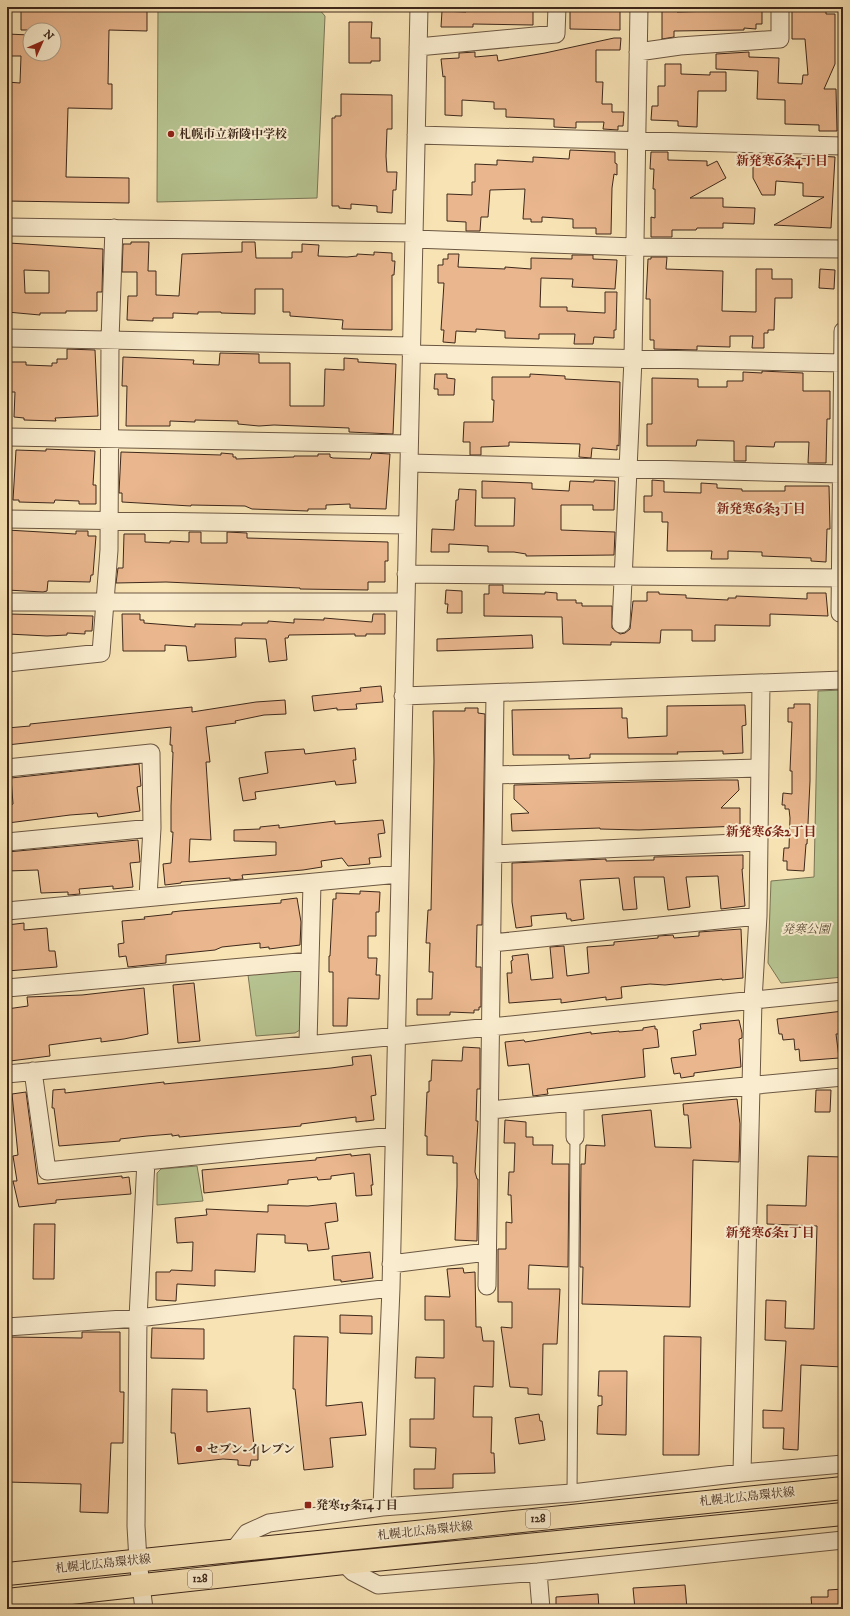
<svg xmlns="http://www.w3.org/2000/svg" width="850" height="1616" font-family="'IM FELL DW Pica','Noto Serif JP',serif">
  <rect width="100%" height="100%" fill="#f8e3b5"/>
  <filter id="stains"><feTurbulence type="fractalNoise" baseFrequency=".005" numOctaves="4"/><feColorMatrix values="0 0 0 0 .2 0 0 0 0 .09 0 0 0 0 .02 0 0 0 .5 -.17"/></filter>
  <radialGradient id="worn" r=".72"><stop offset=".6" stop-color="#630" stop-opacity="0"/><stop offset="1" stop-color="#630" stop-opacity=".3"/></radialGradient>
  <path fill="#b7c592" stroke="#7a7656" d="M158 7H317L325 16 317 198 157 202Z
    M843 690V977L781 983 768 963 771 881 814 877 818 691Z
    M298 967 302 973 303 1028 295 1033 256 1036 248 975Z
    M197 1166 203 1201 157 1205V1173L161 1169Z"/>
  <path fill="#e9b68d" stroke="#3e281b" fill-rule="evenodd" d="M21 7H147V31L109 30 108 84H112V109L68 108 66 177 129 178V203L7 201V82L20 83 21 56H7V34L30 35V54H54V30H21Z
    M468 7 533 9V25L473 24V27H441L442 11 466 12Z
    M570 7H592V10H620V30L570 29Z
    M662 7H677V12L716 11V7H762V24H756V29L744 28V30L674 31V37L662 39Z
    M792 7H826V14H835V64L824 89H836L837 131H819V125L785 124V100L757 99 758 71 716 69V54L749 52V57L779 58 778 83 802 84 803 75H808L805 39H792Z
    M349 22H372L371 38H380V61H371V63H349Z
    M614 38H621L620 50H596V82H603L602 104H612V112H624L623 126H618V130L603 129 604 122H576V128L554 127V119L506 117V109H494V102L462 100V116L445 115V76L443 77 441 59 459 58V53L475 52V57L497 55 498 61 545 53Z
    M665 64H681V74L710 75V72H726V91H698L697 127 678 126V121L651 120 652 106H658V86H665Z
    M341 94 392 95V129H387L386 156 387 172H397L396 190H393L392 213 377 212V206L351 204V209L339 208V206H332V118H335V116H341Z
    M570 150 615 152V163L617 164V175L614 174 612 188 611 234H596V228H573V219L542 217V222H531V219H523L525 189 490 190 488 217H481L480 231H466V222L447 221V194L472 195V182H475V164L497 165V160L533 162V157L569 159Z
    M651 152H668V160L707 161V166L717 161 726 178 690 198H723V207L755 208 754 224 723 223V228H697L696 230H672V237H651V217L655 218V189H653L654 169H650Z
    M753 156 818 159V156L835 157 831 228 774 225 824 197 803 196V183L776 181 775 195H762L753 178Z
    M131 242H149L148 271H156V295L179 296 182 254 242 252V242H255L256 258H292V252H302V244L319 245 318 256 347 257 357 256V254L374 255V252L392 253V261H395L394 275H392V330L342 329 343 320 290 316V312H283V289H255V314L221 313V312H198V314L173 313V318H153V321L127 320 128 296H137V272H122L123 244H131Z
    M9 243 103 249 102 292H97V311H66V313H40V315L7 312V294H10ZM24 270 49 271V293H25Z
    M448 254H459L458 267 505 269V267L531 269V258L572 259V255H593V259L617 260 615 289 572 287 573 279 541 278 540 307H567V311L605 313V292H617L616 330H614V338L594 337 593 344H574L575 334H539V339L505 338V331L476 329V332L456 331 455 343 443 342 444 330H441L444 283H438V265H443V259H448Z
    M651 257H667L666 269 723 271 722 311 756 312V269H772V279H792V298H775L774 330H768V333H764V348H752L753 336H730V347L697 346V350L654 349V340H650V299H646L648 259H651Z
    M820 269 835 270 834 289 819 288Z
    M67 349 95 350 98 416 55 418 56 421 24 420V418L14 417 15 392H11V383H7V371H11V362H26V365L52 366V363H57V359H67Z
    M220 353 259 354V363H290V406H324L325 369 344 370V358L358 359V362L396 364 393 434 349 432V428L274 425 259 426 238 424V421L195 420V422L170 421V426H126L127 386H122L123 357 194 360 193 364 219 365Z
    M762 371 803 373V391H830V419H827L826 463H808L809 442H775L774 447 746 446V461H734V441L697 440 696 446H647V424H652V378L698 379V387H727V381H743V372L762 373Z
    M435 374H447V378L455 379 454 395H438V389H434Z
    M530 374 565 376V379L620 382 619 446 617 445V450L592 448 591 458 579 457 580 444 509 442V446L481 447V455H470V442H463L464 422H493L494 400H492V377H530Z
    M46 449 95 451 93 485H96V504H79V501L55 500 54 503 19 502V500H13L16 450 46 451Z
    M121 452 221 455V453L233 454V457H236V459L294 457V456H318V454H330V457L333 458 370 459 372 453 390 454 386 509 350 508V504L326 505V509H308V511L252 509 245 506 191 505V506L122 502V493H119Z
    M594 480 615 481 614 510H593V505H561V530L615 532 614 555 526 556V554L514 552H488V546L449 544V552H431L432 529 454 530 456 500H458L459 489 476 490 475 526H514L515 498H482V481L532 483V489L569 491 570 481 594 482Z
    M652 480 664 481V492L701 493V483L717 484V488L742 489V491H785V486H829L830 529H827L826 562 811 561V558L762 556V552L728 551V559H711L712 551H667L668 522H662V512H644V496H652Z
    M7 530 76 534V531H88V536H96L93 575H91L90 582 48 581 47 591 43 592 7 590Z
    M189 532H201V543H227V532L247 533V538L388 542V561H385V582H368V590L300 589V588L166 582 116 583 118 568H123L124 534H145V542L170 543V541L189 542Z
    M489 585H503V593L545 594V592L557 593V600H576V603H582V606H612V628L620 634 625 633 630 629 633 601H647V592H659V594L686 595V598L728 600V598H736V596L807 599V593H826L828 616 770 614V626L715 625V641H692V630H661L660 643 611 642V645L563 644 562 617 484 616V594H489Z
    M446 590 462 591V613H447L448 604H445Z
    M9 614 93 616 92 631H85V634L67 633V635L47 636 8 634Z
    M122 614H140V620H144V623L195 627V624L242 625V623H268V621L294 623V619L324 620V618L372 622 373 614H385V634H366V636H355V634L289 635 288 638H285L287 660 269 662 266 639 235 638 236 657 204 660 188 661 186 646 165 645V651H123Z
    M532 635 533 648 437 651V639Z
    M381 686 383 702 356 704 357 709 337 710V708L314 711 312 696 361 691 360 688Z
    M285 700 286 714 264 715 235 721 236 723 206 727 210 762H206L211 840 190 839 189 862 276 855V842L234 841V830L260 829V827L279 825V828L335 821V824L383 820 385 833 378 834 381 857 369 858 370 864 348 866 342 858 321 861 322 867 303 870 242 875 243 879 230 880V878L181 882V883L165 885 163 864 171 863 173 832H171V806L173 752H172V745H170L171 727 7 745V728L30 726V724L192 707V712L256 702Z
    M794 704H810V781L807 844H806L804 871 787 870V861H783L784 848H789L790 818 789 809H785V805H782L783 793 792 794V771H790L792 722H788V708H794Z
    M745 705 746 725 742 726 743 753 723 754V751L677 752 678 754H590V758L569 759V755H513L512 710 622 708V718H627L628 738 667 736V706Z
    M465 708H478V713L485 714 482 925H477L476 967H481V1007H479V1010H474V1013L450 1012V1015H417V999H432L433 972H429L430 943H426L428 910H431L434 761 433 711H465Z
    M355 748 356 760H353L356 783 336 785 335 781 255 792 256 799 243 801 239 778 268 773 265 752 304 749 305 754Z
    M139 764 141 786 137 787 140 811 98 817 97 813 70 815 8 823 7 807 13 804 11 778Z
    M719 780H738L739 790 721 808H740V826L639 830 600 829V828L512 831 511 814 529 813 514 799V785Z
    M138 840 140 862 130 863 133 887 113 889V886L79 889 80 894 68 895V892L41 893 38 870 7 871V852Z
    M743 855V869H742L745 906 721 909 718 876 686 877 690 907 668 910 664 877H634L637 909 623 910 619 878 580 880 584 919 571 921V919H567L566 913 531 916 532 926 516 928 512 902V863L606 859V861L654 860V857Z
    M360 891 380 892 379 912H376V936H368V958H377L376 975H380L379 999 348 998 347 1026H333V972H329V956H330L333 899H336V893L360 894Z
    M297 898 301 922 300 945 269 949V947L260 948V943L222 947 215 950 166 955V963L128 967 126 956 119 957 118 944 124 943 122 921 145 919 144 917 172 914V912L180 911 281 903V900Z
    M24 923V930L47 928 49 951H55L57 967 7 971V954L10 953 7 925Z
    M741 929 743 978 722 980V979L665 985 650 984 621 987 622 998 606 1000V997L561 1003V999L509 1003 507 973H512L511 961 513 960 512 956 528 954 531 980 553 978 550 947 564 946 567 976 589 973 587 947 614 945V942L658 938V936L673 935 674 938 699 936V932Z
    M194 983 200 1041 178 1043 173 985Z
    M144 988 148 1034 124 1039 101 1042V1038L49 1045 50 1056 10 1061 7 1046V1009L28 1006 27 997 82 995Z
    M843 1011V1034H836L839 1058 800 1061 799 1049 795 1050 794 1039 783 1040 782 1034H779L777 1019Z
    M739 1020 742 1033V1038L739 1039 741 1067 694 1073V1076L681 1078 680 1073 674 1074 671 1058 696 1055 693 1031 701 1029 700 1024Z
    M655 1026V1029H657L659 1047 643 1049 645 1077 547 1089 548 1094 533 1096 529 1064 508 1066 505 1042 524 1040 525 1042 591 1032V1034L619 1031V1032L643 1030V1028Z
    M463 1047 480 1048V1089H477L476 1121H478L475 1172 477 1179H478L477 1241 455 1240 457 1186V1163H453V1156L427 1155V1136H425L427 1092H429V1081H431L432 1060 462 1061Z
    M371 1055 376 1095 371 1096 374 1120 356 1122V1117L301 1124V1126L179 1137V1135L172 1136V1134L147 1136 120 1139V1141L59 1146 54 1108H52L53 1090 65 1089V1093L164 1082V1084L331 1068 353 1065 352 1057Z
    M816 1090H831L830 1112H815Z
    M26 1092 38 1184 122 1176V1178L129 1177 131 1194 56 1200V1203L19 1207 13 1181H17L13 1156 18 1155 12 1094Z
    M737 1099 740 1124 739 1162 693 1160 690 1307 582 1304 583 1267H580L581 1164H585L586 1145 605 1146 602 1115 651 1110 655 1147 691 1148 688 1115H684L683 1104Z
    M505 1120 526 1122V1137H533V1145H553L552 1164H569L568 1267 529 1265 528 1289H560L557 1344H543L542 1395 528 1394V1388L510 1387 501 1327 512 1328V1302H498V1249H506V1222L512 1223 511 1195H508L509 1172H514L515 1143H504Z
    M351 1154V1156L370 1154 373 1185H371L372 1195 356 1196 354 1173 331 1176V1179L318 1180 317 1177 288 1180V1184L204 1193 202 1170 316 1160V1158Z
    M808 1156 843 1157V1367L801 1365 798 1450 783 1449 784 1428H763V1410L782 1411 786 1341 765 1340 766 1300 786 1301 785 1328 814 1329 817 1226 767 1224V1205L806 1206Z
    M336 1203 338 1221 325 1223 329 1249 308 1251 307 1244 285 1243V1235L257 1234 255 1272 215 1270V1286L177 1284 176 1301 156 1300V1272H170L171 1270 192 1271 193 1242 177 1243 175 1218 207 1215 206 1209 268 1212V1205L308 1206Z
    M34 1224H55L54 1279H33Z
    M370 1252 373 1278 341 1282V1280H334L332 1256Z
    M463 1268 464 1273 475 1272 476 1327H481L483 1341H494L493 1387 474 1386 473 1417H492L491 1453H494L495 1473 453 1474V1488L414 1489V1469H435L436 1448 410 1447V1419H434L435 1378H415L416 1357 444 1358V1320H425V1296L450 1297 447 1269Z
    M340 1315 372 1316V1334L340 1333Z
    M152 1328 204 1329V1359L151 1358Z
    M82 1332H120V1392H124L123 1443H111L108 1513 80 1512 81 1484 7 1482V1348H9L10 1337 82 1338Z
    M294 1336 328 1337 326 1406 362 1402 366 1435 330 1438 333 1467 304 1470 295 1389H293Z
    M664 1336 701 1337 699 1455H663Z
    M599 1371H627L626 1435 597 1434 598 1406 602 1405V1396H598Z
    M172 1389 207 1390V1412L250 1408 254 1446H258V1460H251L250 1466 238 1465V1460L223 1459 178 1464 175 1433H171Z
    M539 1414 540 1421H542L545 1440 519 1444 515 1418Z
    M685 1585 687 1609H635L633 1588Z
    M843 1589V1609H812L811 1597H828V1590Z
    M598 1594 599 1609H556V1597Z"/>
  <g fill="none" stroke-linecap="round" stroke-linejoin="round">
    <g stroke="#6c5742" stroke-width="11">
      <path id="service" d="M572 1493 575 1137"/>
    </g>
    <g stroke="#6c5742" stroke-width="19">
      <path id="minor" d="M418 47 556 34 557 7
        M638 52 680 46 780 39V7
        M416 135 843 146
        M7 227 414 233
        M414 239 635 247 843 249
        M7 338 411 346
        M411 354 843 363
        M7 437 409 444
        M409 463 841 474
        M7 519 407 525
        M406 574 843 578
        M7 602H405
        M840 613 843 331
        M621 624 633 359 639 7
        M7 663 101 653 109 550 110 340 114 228
        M403 696 843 680
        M7 768 151 753 152 828 148 897
        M494 775 760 768
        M7 842 152 828
        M493 854 759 842
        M7 911 399 874
        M492 943 758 916
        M7 988 310 961
        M308 1044 312 883
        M33 1071 47 1171 393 1136
        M7 1074 491 1027 843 991
        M575 1102V1137
        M490 1110 843 1077
        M391 1264 487 1252
        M487 1286 495 693
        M7 1327 138 1318 391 1288
        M742 1473 753 1000 758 916 761 683
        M382 1507 391 1288 419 7
        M233 1551 247 1533 269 1523 382 1507 572 1493 742 1473 843 1464
        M344 1563 353 1572 378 1585 538 1572 843 1540
        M538 1572 541 1609
        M144 1609 138 1561 136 1526 138 1318 146 1161"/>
    </g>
    <g stroke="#3e281b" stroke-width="24">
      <path id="primary" d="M7 1574 843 1488
        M7 1600 344 1563 843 1514"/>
    </g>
    <use href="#service" stroke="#faedcf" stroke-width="9"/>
    <use href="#minor" stroke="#faedcf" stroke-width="17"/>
    <use href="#primary" stroke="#f8e3b5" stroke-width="22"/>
  </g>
  <g fill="#8f2418" stroke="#faedcf" stroke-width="1.5">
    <circle cx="171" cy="134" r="4"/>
    <circle cx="199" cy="1449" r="4"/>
    <rect x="304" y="1501" width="8" height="8" rx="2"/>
  </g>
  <g text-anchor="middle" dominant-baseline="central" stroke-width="4" stroke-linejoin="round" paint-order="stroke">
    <g fill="#faedcf" stroke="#766351" stroke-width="1">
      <rect x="526" y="1510" width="24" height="18" rx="3"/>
      <rect x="188" y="1570" width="24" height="18" rx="3"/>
    </g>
    <g font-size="11" font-weight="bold" fill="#3e281b">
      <text x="538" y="1519">128</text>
      <text x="200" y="1579">128</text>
    </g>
    <g font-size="12" font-weight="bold" fill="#3e281b" stroke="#faedcf" text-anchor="start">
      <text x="179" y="134">札幌市立新陵中学校</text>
      <text x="207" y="1449">セブン-イレブン</text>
      <text x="316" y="1505">発寒15条14丁目</text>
    </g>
    <g font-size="12" font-style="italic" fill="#5c4f39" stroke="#faedcf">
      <text x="806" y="929">発寒公園</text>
    </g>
    <g font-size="12" fill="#3e281b" stroke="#faedcf">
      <text transform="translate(747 1497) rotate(-6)">札幌北広島環状線</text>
      <text transform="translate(425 1531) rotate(-6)">札幌北広島環状線</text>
      <text transform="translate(103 1564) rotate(-6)">札幌北広島環状線</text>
    </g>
    <g font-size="13" font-weight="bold" fill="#7a1f14" stroke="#faedcf">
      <text x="782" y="161">新発寒6条4丁目</text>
      <text x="761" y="509">新発寒6条3丁目</text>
      <text x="771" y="832">新発寒6条2丁目</text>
      <text x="770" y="1233">新発寒6条1丁目</text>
    </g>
  </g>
  <rect width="850" height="1616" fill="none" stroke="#f8e3b5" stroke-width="24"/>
  <rect x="8" y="8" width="834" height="1600" fill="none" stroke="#3e281b" stroke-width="2"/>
  <rect x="12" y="12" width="826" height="1592" fill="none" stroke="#3e281b"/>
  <g transform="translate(42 42) rotate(45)"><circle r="19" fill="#faedcf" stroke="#af9e87"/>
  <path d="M0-3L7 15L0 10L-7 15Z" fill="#8f2418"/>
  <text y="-6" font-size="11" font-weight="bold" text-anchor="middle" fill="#3e281b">N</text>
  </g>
  <rect width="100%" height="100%" filter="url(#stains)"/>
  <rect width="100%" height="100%" fill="url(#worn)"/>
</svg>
